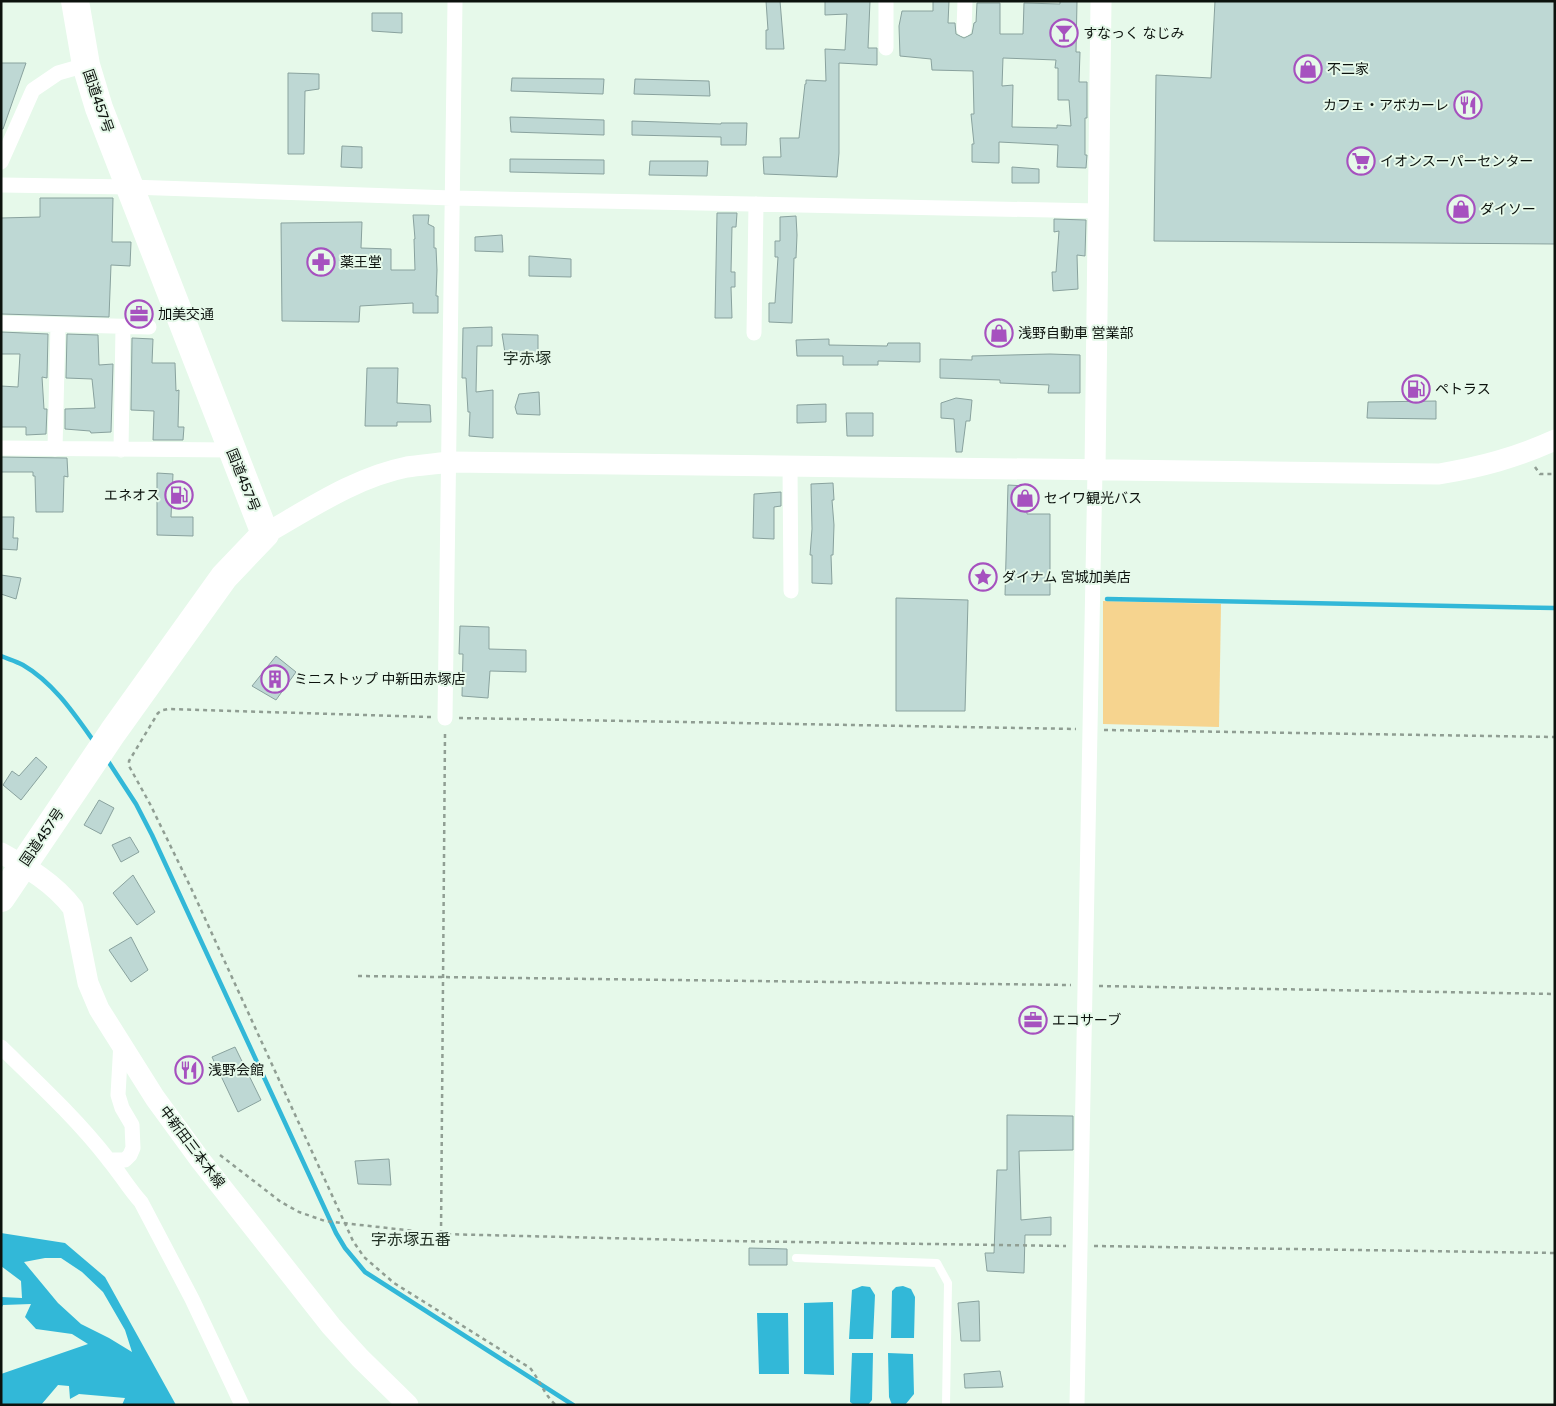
<svg xmlns="http://www.w3.org/2000/svg" width="1556" height="1406" font-family="Rubik,'Noto Sans JP',sans-serif">
  <rect width="100%" height="100%" fill="#e6f9ea"/>
  <path fill="#f6d48f" d="M1103 601 1221 604 1219 727 1103 724Z"/>
  <path fill="#32b8d8" fill-rule="evenodd" d="M1 1233 65 1243 105 1277 176 1405H122L125 1398 79 1394 70 1399 69 1386 58 1385 41 1405H1V1374L88 1344 72 1334 36 1329 25 1317 31 1304 3 1305 1 1309V1297L22 1298 21 1281 1 1266ZM45 1258H61L82 1272 103 1292 125 1330 132 1352 109 1338 81 1324 58 1303 24 1262Z
    M862 1286 870 1287 875 1295 873 1339H849L852 1290Z
    M903 1286 911 1289 915 1297 914 1338H891L892 1291 896 1287Z
    M833 1302 834 1375 804 1374V1303Z
    M757 1313H788L789 1374H759Z
    M852 1353H873L872 1400 868 1405H854L850 1402Z
    M888 1353 913 1354 914 1394 905 1405H892L889 1397Z"/>
  <g fill="none" stroke-linecap="round" stroke-linejoin="round">
    <path stroke="#32b8d8" stroke-width="4.5" d="M1107 599 1555 608
      M1 656C8 659 16 661 23 665 54 683 75 715 95 743
      M106 758 136 804 152 835 336 1233 345 1248 365 1272 573 1405"/>
  </g>
  <path fill="#bed8d4" stroke="#89a29e" fill-rule="evenodd" d="M766 1H780L784 49H766V30H768Z
    M825 1H870L868 48H877V65L839 63V153L837 177 764 174 763 157H781L780 138H799L805 84H806V80L826 81 825 49 845 50 847 14 825 15Z
    M933 1H949L948 23H955L956 34 964 38 972 34 974 23 976 22 977 3H1000V34H1023L1024 3 1060 4V1H1077L1076 52H1080L1079 82H1087V118H1085V155H1087L1086 168 1057 167 1058 145 999 142V163L972 162V144H974L971 114H974L973 71 932 70 931 59 900 56 899 26 902 11H933ZM1003 58 1056 60 1055 68H1058V100H1069L1071 126 1057 125V128L1012 127 1013 85 1002 86Z
    M1215 1H1555V244L1154 241 1156 75 1211 78Z
    M372 13H402V33L372 31Z
    M1 63H26L3 129H1Z
    M288 73 319 74V89L305 91 304 154H288Z
    M512 78 604 79 603 94 511 91Z
    M635 79 709 81 710 96 634 94Z
    M510 117 604 120V135L511 132Z
    M632 121 721 124V123H747L746 145H721V137L632 135Z
    M342 146 362 147V168L341 167Z
    M510 159 604 160V174L510 172Z
    M650 161H708L707 176 649 175Z
    M1012 167 1039 169V183H1012Z
    M40 198H113L112 242H131L130 266 111 265 109 317 1 314V218L40 217Z
    M717 213H737L736 227H732L731 272H735V287H731L732 318H715Z
    M413 215H429L428 224 434 227V248H436L437 270 436 296H438V313H413V303L360 306 359 322 282 321 281 223 362 222 361 248 391 249V270H415L414 239H415Z
    M796 216 797 235 796 258H794L792 323 769 322V303H775L778 257H775V241H780V217Z
    M1054 219 1086 220 1085 256 1077 255 1078 289 1053 291 1052 272H1056L1059 231 1054 232Z
    M502 235 503 252 475 251V237Z
    M529 256 571 259V277L529 276Z
    M492 327V346H477L476 392 493 390V438L469 436 470 412H468L466 378H462L463 328Z
    M1 332 48 334 47 378 42 377 44 409H47L46 434 26 435V427H1V386L18 387 20 354H1Z
    M67 334 98 335 99 365 113 364 111 432 91 433 90 431 65 429V409L95 408 92 379 66 378Z
    M502 334 538 335V355L505 353Z
    M132 338 153 339 152 363H175L176 391 179 390 178 427H184L183 440H153L154 411 131 410Z
    M829 339V345L887 346 888 343H920V362L878 361V365H843V356H797L796 340Z
    M1050 354 1080 355V393H1048L1049 385 1000 383V380L940 378V359L972 360V356Z
    M367 368H398L397 403 430 405 431 422H397V426H365Z
    M539 392 540 415 517 414 515 407 519 394Z
    M956 398 972 400 970 421H966L962 452H956L954 419 941 418V403Z
    M1436 401V419L1367 418 1368 402Z
    M826 404V422L797 423V405Z
    M846 413H873V436H847Z
    M1 457 67 458 68 477 64 476 63 512H36L35 476H33V472H1Z
    M157 473 173 474 171 517H193V536L157 535Z
    M833 483 834 500H832L834 525 833 555H831L832 584 812 583V555H810L812 529 811 484Z
    M1008 485 1026 486 1027 514H1050V595H1005Z
    M781 492V506L774 507V539L753 538 754 494Z
    M1 517H14L13 538H18L17 550 1 549Z
    M1 575 21 578 16 599 1 594Z
    M896 598 968 600 965 711H896Z
    M460 626 489 627V649L526 650V672L490 671 488 698 462 696 463 654H459Z
    M276 656 296 672 276 700 252 686Z
    M36 757 47 767 21 800 3 785 12 771 19 776Z
    M99 800 114 808 101 834 84 825Z
    M130 837 139 852 121 862 112 845Z
    M133 875 155 912 137 925 113 893Z
    M131 937 148 970 131 982 109 950Z
    M235 1047 261 1100 238 1112 212 1057Z
    M1007 1115 1073 1116V1150L1019 1151 1021 1220 1051 1217V1235H1025L1024 1273 987 1271 985 1253H994L997 1170H1007Z
    M389 1159 391 1185 358 1184 355 1161Z
    M749 1248 787 1249V1265H749Z
    M979 1301 980 1341H961L958 1303Z
    M1000 1371 1003 1387 965 1388 964 1374Z"/>
  <g fill="none" stroke-linecap="round" stroke-linejoin="round">
    <path stroke="#909e93" stroke-width="2.5" stroke-dasharray="4 4" stroke-linecap="butt" d="M1535 467 1540 474H1555
      M431 717 168 709 163 710 158 713 129 761V766L150 804 191 888 353 1241 364 1257 394 1283 530 1368C540 1380 544 1395 556 1405
      M459 718 1076 729
      M1104 730 1555 737
      M358 976 1071 985
      M1099 986 1555 994
      M220 1155 281 1202 299 1212 325 1221 441 1234 729 1241 1066 1246
      M441 1234 445 733
      M1094 1246 1555 1253"/>
    <path stroke="#fff" stroke-width="8" d="M796 1258 937 1263 948 1283 946 1405"/>
    <path stroke="#fff" stroke-width="15" d="M964 29 965 1
      M886 48V1
      M1 162 33 90 58 73 86 65
      M1 185 130 187 452 198 1098 211
      M1 323 149 327
      M754 333 756 204
      M1 448 232 450
      M55 449 58 325
      M121 450 123 327
      M790 467 791 591
      M445 718 455 1
      M1 1047C38 1083 77 1119 108 1159 120 1173 129 1189 141 1202L192 1299 242 1405
      M109 1160H125L130 1155 133 1148 132 1125 122 1108 118 1095 121 1042
      M1077 1405 1095 470"/>
    <path stroke="#fff" stroke-width="21" d="M1095 470 1101 1
      M265 534C309 509 356 477 407 467 421 465 435 464 449 462L1439 474C1481 467 1515 458 1555 440
      M1 853C28 868 54 883 73 908L88 983 99 1009 155 1098 201 1161 331 1326 360 1358 408 1405"/>
    <path stroke="#fff" stroke-width="28" d="M1 898 113 732 224 577 265 534 99 108 86 65 75 1"/>
  </g>
  <defs>
    <g id="bar-ring" transform="scale(1.4375)"><circle r="9.5" fill="#e6f9ea" stroke="#a651bf" stroke-width="1.5"/><path d="M-6-5H6L.8 .8V4.5H3.5V6h-7V4.5H-.8V.8Z" fill="#a651bf"/></g>
    <g id="shop-ring" transform="scale(1.4375)"><circle r="9.5" fill="#e6f9ea" stroke="#a651bf" stroke-width="1.5"/><path d="M-5-2.5h2.3a2.7 3.5 0 0 1 5.4 0H5L5.5 6h-11ZM-1.5-2.5h3a1.5 2.3 0 0 0-3 0Z" fill="#a651bf"/></g>
    <g id="restaurant-ring" transform="scale(1.4375)"><circle r="9.5" fill="#e6f9ea" stroke="#a651bf" stroke-width="1.5"/><path d="M-5-6h1v4h1v-4h1v4h1v-4h1v5L-1.5 .5V6h-2V.5L-5-1ZM5-6V6H3V1.5H1.5Q1.5-4 5-6Z" fill="#a651bf"/></g>
    <g id="supermarket-ring" transform="scale(1.4375)"><circle r="9.5" fill="#e6f9ea" stroke="#a651bf" stroke-width="1.5"/><path d="M-6-5.5h2.5l.6 2H6L4.5 2H-2.5L-4.4-4H-6ZM-1.5 3.2a1.3 1.3 0 1 0 .1 0ZM3 3.2a1.3 1.3 0 1 0 .1 0Z" fill="#a651bf"/></g>
    <g id="pharmacy-ring" transform="scale(1.4375)"><circle r="9.5" fill="#e6f9ea" stroke="#a651bf" stroke-width="1.5"/><path d="M-2-6h4v4h4v4h-4v4h-4v-4h-4v-4h4Z" fill="#a651bf"/></g>
    <g id="office-ring" transform="scale(1.4375)"><circle r="9.5" fill="#e6f9ea" stroke="#a651bf" stroke-width="1.5"/><path d="M-6-3h4V-5.5h4V-3h4V5H-6ZM-1-4.5V-3h2v-1.5ZM-6 0V1H6V0Z" fill="#a651bf"/></g>
    <g id="fuel-ring" transform="scale(1.4375)"><circle r="9.5" fill="#e6f9ea" stroke="#a651bf" stroke-width="1.5"/><path d="M-5.5-6h7V0h2V4h1.3V-2.5L3-4.5l.8-.8L6-3V5H2.5V1h-1V6h-7ZM-4.2-4.7v3.2H.2V-4.7Z" fill="#a651bf"/></g>
    <g id="sight-ring" transform="scale(1.4375)"><circle r="9.5" fill="#e6f9ea" stroke="#a651bf" stroke-width="1.5"/><path d="M0-6L1.8-2.2L6-1.7L2.9 1.2L3.7 5.4L0 3.3L-3.7 5.4L-2.9 1.2L-6-1.7L-1.8-2.2Z" fill="#a651bf"/></g>
    <g id="building-ring" transform="scale(1.4375)"><circle r="9.5" fill="#e6f9ea" stroke="#a651bf" stroke-width="1.5"/><path d="M-4-6H4V6H1V3H-1V6H-4ZM-2.5-4.3h1.7v1.8h-1.7ZM.8-4.3h1.7v1.8H.8ZM-2.5-1h1.7V.8h-1.7ZM.8-1h1.7V.8H.8Z" fill="#a651bf"/></g>
  </defs>
  <g fill-rule="evenodd">
    <use href="#bar-ring" x="1064" y="33"/>
    <use href="#shop-ring" x="1308" y="69"/>
    <use href="#restaurant-ring" x="1468" y="105"/>
    <use href="#supermarket-ring" x="1361" y="161"/>
    <use href="#shop-ring" x="1461" y="209"/>
    <use href="#pharmacy-ring" x="321" y="262"/>
    <use href="#office-ring" x="139" y="314"/>
    <use href="#shop-ring" x="999" y="333"/>
    <use href="#fuel-ring" x="1416" y="389"/>
    <use href="#fuel-ring" x="179" y="495"/>
    <use href="#shop-ring" x="1025" y="498"/>
    <use href="#sight-ring" x="983" y="577"/>
    <use href="#building-ring" x="275" y="679"/>
    <use href="#office-ring" x="1033" y="1020"/>
    <use href="#restaurant-ring" x="189" y="1070"/>
  </g>
  <g text-anchor="middle" dominant-baseline="central" stroke-width="4" stroke-linejoin="round" paint-order="stroke">
    <g font-size="14" fill="#0c120d" stroke="#e6f9ea" text-anchor="start">
      <text x="1083" y="33">すなっく なじみ</text>
      <text x="1327" y="69">不二家</text>
      <text x="1449" y="105" text-anchor="end">カフェ・アボカーレ</text>
      <text x="1380" y="161">イオンスーパーセンター</text>
      <text x="1480" y="209">ダイソー</text>
      <text x="340" y="262">薬王堂</text>
      <text x="158" y="314">加美交通</text>
      <text x="1018" y="333">浅野自動車 営業部</text>
      <text x="1435" y="389">ペトラス</text>
      <text x="160" y="495" text-anchor="end">エネオス</text>
      <text x="1044" y="498">セイワ観光バス</text>
      <text x="1002" y="577">ダイナム 宮城加美店</text>
      <text x="294" y="679">ミニストップ 中新田赤塚店</text>
      <text x="1052" y="1020">エコサーブ</text>
      <text x="208" y="1070">浅野会館</text>
    </g>
    <g font-size="14" fill="#0c120d" stroke="#e6f9ea">
      <text transform="translate(98 101) rotate(71)">国道457号</text>
      <text transform="translate(243 480) rotate(68)">国道457号</text>
      <text transform="translate(42 837) rotate(-56)">国道457号</text>
      <text transform="translate(192 1147) rotate(53)">中新田三本木線</text>
    </g>
    <g font-size="16" fill="#233226" stroke="#e6f9ea">
      <text x="527" y="358">字赤塚</text>
      <text x="411" y="1239">字赤塚五番</text>
    </g>
  </g>
  <rect width="1556" height="1406" fill="none" stroke="#0c120d" stroke-width="5"/>
</svg>
